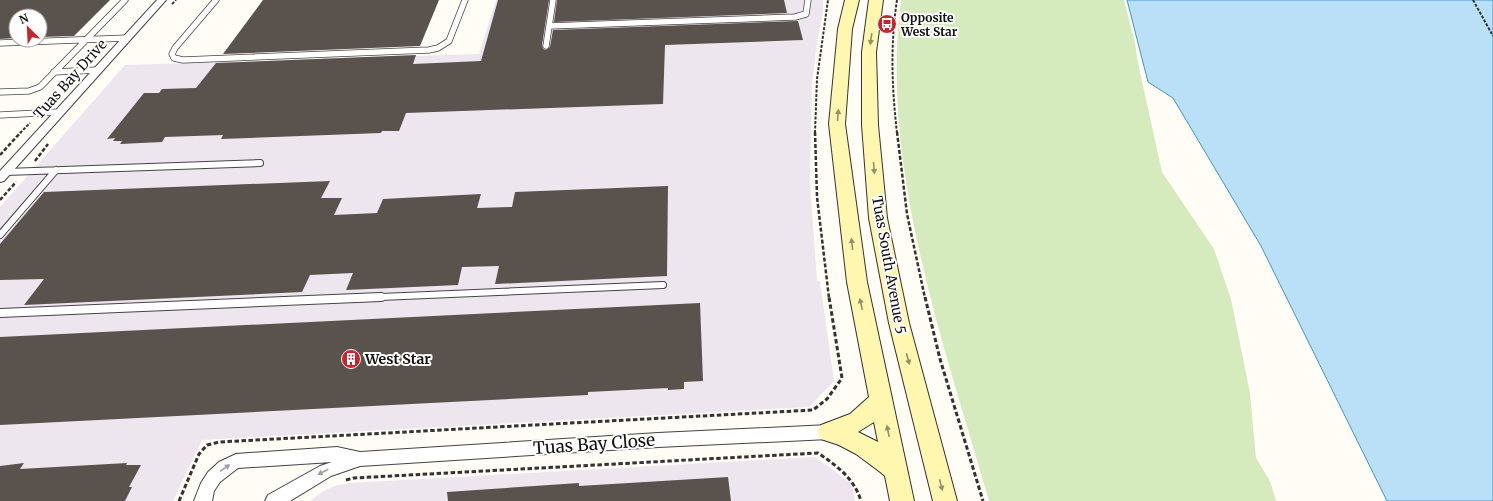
<svg xmlns="http://www.w3.org/2000/svg" width="1493" height="501" font-family="Merriweather,serif">
  <rect width="100%" height="100%" fill="#fffdf5"/>
  <path fill="#eee6ef" d="M496 0H823V13L817 42 812 84 810 182 817 281H820L834 381 809 407 202 440 173 501H0V207L125 65 479 54Z
    M815 457 852 484 855 501H310L322 492 334 486 349 483Z"/>
  <path fill="#d5ebbd" d="M901 0H1124L1135 43 1138 63 1162 172 1214 249 1231 299 1250 393 1256 458 1270 481 1276 501H989C944 345 879 164 901 0Z"/>
  <path fill="#b9e0f7" stroke="#3f96cf" d="M1127 0H1493V501H1387L1261 246 1173 98 1148 82Z"/>
  <path fill="#5a524d" d="M0 0H110L74 36 40 37V16H16V38L0 39Z
    M263 0H439L420 46 223 54Z
    M498 0H549L542 45 543 49 546 50 550 47 553 30 798 21 803 40 665 45 663 104 406 113 399 131H382L381 133 221 139 223 135 165 137 162 142 120 144 122 141H113L115 138 107 139 144 93H159L162 89 196 88 216 63 416 55 413 64 481 61Z
    M557 0H784L787 13 554 22Z
    M330 181 321 198H342L334 215 377 213 383 199 481 194 477 208 512 207 515 192 668 186 667 276 495 284 499 266 462 267 458 285 346 290 353 273 310 275 302 292 24 305 44 279 0 280V244L44 192Z
    M700 303 703 381 684 382V389L668 390V388L588 392V395L0 425V337Z
    M24 463 20 469 127 463 126 465H141L129 487H132L125 501H0V466Z
    M728 477 731 501H448L447 492 579 483V486Z"/>
  <g fill="none" stroke-linecap="round" stroke-linejoin="round">
    <g stroke="#444" stroke-width="7">
      <path id="lane-far2" d="M216 0 175 48 172 54 174 58 183 60 429 50 438 48 449 41 465 0
        M549 26 795 17 806 14 808 0
        M0 43 127 38
        M546 46 553 0
        M54 72 98 70
        M0 92 29 91 40 87 125 0
        M0 115 59 112"/>
    </g>
    <g stroke="#444" stroke-width="8">
      <path id="lane-far1" d="M6 172 260 163
        M0 235 56 170
        M357 298 663 285"/>
    </g>
    <g stroke="#444" stroke-width="10">
      <path id="lane" d="M0 313 381 297"/>
    </g>
    <g stroke="#444" stroke-width="2">
      <path id="street" d="M157 0H166L4 181 0 182V171Z
        M829 425 835 427 837 432 835 437 829 439 658 447 360 466 331 476 290 501H265L268 495 320 466 332 462 238 468 220 482 214 491 212 501H194L201 483 208 472 219 462 236 454 337 447 360 452 658 433Z"/>
    </g>
    <g stroke="#333" stroke-width="2">
      <path id="secondary" d="M845 0H859L852 29 845 124 867 282 914 501H890L885 476 879 471 856 454 839 445 821 439 817 432 821 425 850 414 869 397 847 282 829 124 838 29ZM874 422 878 442 858 432Z
        M869 0H883L876 52 878 125 887 218 909 323 957 501H933L889 323 869 218 862 125V52Z"/>
    </g>
    <path stroke="#333" stroke-width="2" stroke-dasharray="3 1.5" stroke-linecap="butt" d="M1473 0 1493 36
      M172 4 176 0
      M50 102 58 95
      M20 133 30 123
      M815 133 817 79 828 0
      M897 133C892 89 890 45 897 0"/>
    <path stroke="#333" stroke-width="2.5" stroke-dasharray="4 2" stroke-linecap="butt" d="M815 132 817 197 829 298
      M897 132 907 214 925 298
      M0 155 21 132
      M35 161 48 144
      M0 200 16 182"/>
    <path stroke="#333" stroke-width="3" stroke-dasharray="4.5 2.5" stroke-linecap="butt" d="M925 297 940 359 983 501
      M346 480 354 478 818 453C837 466 854 478 861 501
      M179 501 199 454 207 445 219 442 813 410 827 399 842 378 829 297"/>
    <use href="#lane-far2" stroke="#fff" stroke-width="5.5"/>
    <use href="#lane-far1" stroke="#fff" stroke-width="6"/>
    <use href="#lane" stroke="#fff" stroke-width="8"/>
    <use href="#street" fill="#fff" fill-rule="evenodd"/>
    <use href="#secondary" fill="#fff6b0" fill-rule="evenodd"/>
  </g>
  <defs><path id="oneway-solid" d="M-6-.8H1V-3.2L6.5 0L1 3.2V.8H-6Z"/></defs>
  <g fill="#948f68">
    <use href="#oneway-solid" transform="translate(871 39) rotate(98)"/>
    <use href="#oneway-solid" transform="translate(838 115) rotate(-85)"/>
    <use href="#oneway-solid" transform="translate(874 168) rotate(85)"/>
    <use href="#oneway-solid" transform="translate(852 244) rotate(-96)"/>
    <use href="#oneway-solid" transform="translate(861 304) rotate(-102)"/>
    <use href="#oneway-solid" transform="translate(908 359) rotate(75)"/>
    <use href="#oneway-solid" transform="translate(888 431) rotate(-101)"/>
    <use href="#oneway-solid" transform="translate(941 485) rotate(76)"/>
  </g>
  <g fill="#a0a0a0">
    <use href="#oneway-solid" transform="translate(225 468) rotate(-34)"/>
    <use href="#oneway-solid" transform="translate(323 472) rotate(153)"/>
  </g>
  <defs>
    <g id="bus-disc" transform="scale(1)"><circle r="9.5" fill="#c4262e" stroke="#fff"/><path d="M-5-6H5V4H4V6H2V4H-2V6H-4V4H-5ZM-3.5-4V0h7V-4ZM-3.5 1.2v1.5H-2V1.2ZM2 1.2v1.5H3.5V1.2Z" fill="#fff"/></g>
    <g id="building-disc" transform="scale(1)"><circle r="9.5" fill="#c4262e" stroke="#fff"/><path d="M-4-6H4V6H1V3H-1V6H-4ZM-2.5-4.3h1.7v1.8h-1.7ZM.8-4.3h1.7v1.8H.8ZM-2.5-1h1.7V.8h-1.7ZM.8-1h1.7V.8H.8Z" fill="#fff"/></g>
  </defs>
  <g fill-rule="evenodd">
    <use href="#bus-disc" x="887" y="24"/>
    <use href="#building-disc" x="351" y="359"/>
  </g>
  <g text-anchor="middle" dominant-baseline="central" stroke-width="4" stroke-linejoin="round" paint-order="stroke">
    <g font-size="12" font-weight="bold" fill="#111" stroke="#fff" text-anchor="start">
      <text x="901" y="17">Opposite<tspan x="901" dy="14">West Star</tspan></text>
    </g>
    <g font-size="14" fill="#111" stroke="#fff">
      <text transform="translate(70 79) rotate(-48)">Tuas Bay Drive</text>
      <text transform="translate(889 265) rotate(80)">Tuas South Avenue 5</text>
    </g>
    <g font-size="14" font-weight="bold" fill="#111" stroke="#fff" text-anchor="start">
      <text x="365" y="359">West Star</text>
    </g>
    <g font-size="17" fill="#111" stroke="#fff">
      <text transform="translate(594 444) rotate(-4)">Tuas Bay Close</text>
    </g>
  </g>
  <g transform="translate(28 28) rotate(336)"><circle r="19" fill="#ffffff" stroke="#a0a0a0"/>
  <path d="M0-3L7 15L0 10L-7 15Z" fill="#c4262e"/>
  <text y="-6" font-size="11" font-weight="bold" text-anchor="middle" fill="#111111">N</text>
  </g>
</svg>
